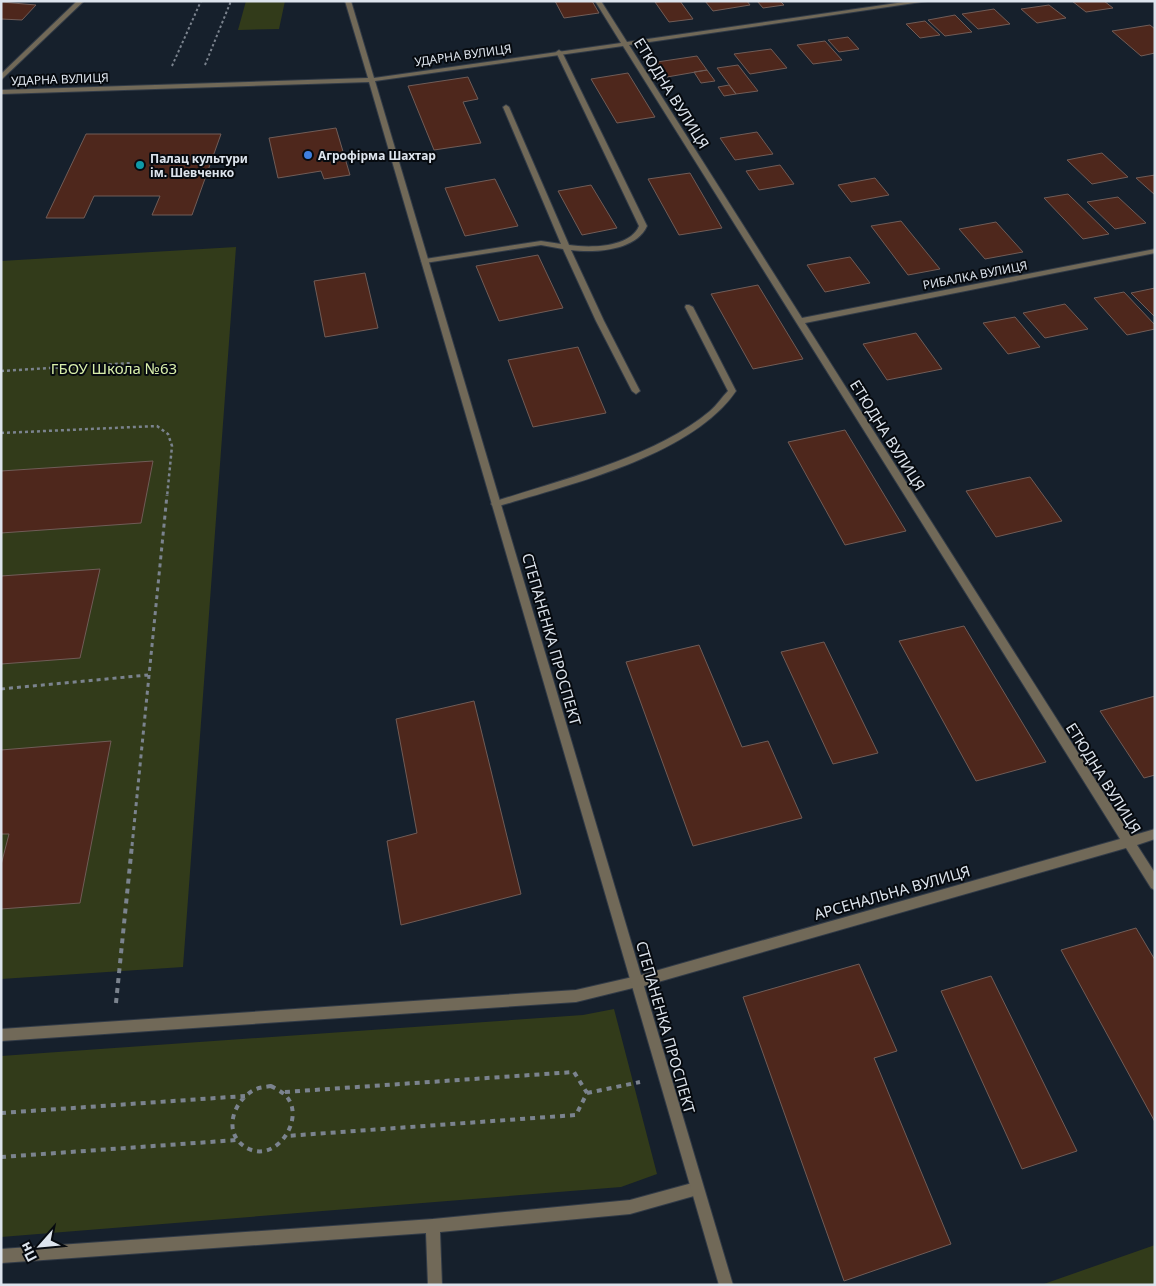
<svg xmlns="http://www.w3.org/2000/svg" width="1156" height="1286" font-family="'Noto Sans',sans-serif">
  <rect width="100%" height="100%" fill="#16202c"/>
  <path fill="#323b1a" d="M246 1H285L279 29 238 30Z
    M236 247 183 967 1 979V261Z
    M614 1009 657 1174 621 1187 1 1237V1056L583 1015Z
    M1155 1245V1285H1041Z"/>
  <path fill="#4e271c" stroke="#705c57" d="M555 1H592L599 13 564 18Z
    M680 1 693 19 669 22 655 2Z
    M705 1H747L750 5 713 11Z
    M757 1H780L784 5 763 8Z
    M1072 1H1104L1113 8 1086 12Z
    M1 2 36 5 22 20 1 19Z
    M1049 5 1066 18 1037 23 1021 9Z
    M994 9 1010 24 978 29 962 14Z
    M955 15 972 32 945 36 928 20Z
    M925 21 940 35 920 38 906 24Z
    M1150 25 1155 29V53L1141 56 1112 31Z
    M848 37 859 49 839 52 828 40Z
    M825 41 842 60 813 64 797 45Z
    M771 49 787 68 750 74 734 54Z
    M697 56 707 70 667 77 657 62Z
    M738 65 758 91 736 94 717 68Z
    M707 70 715 81 701 83 694 72Z
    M628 73 655 117 617 123 591 79Z
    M468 77 478 99 463 102 481 143 434 150 408 86Z
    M729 85 736 94 724 96 718 87Z
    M336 128 350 175 324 179 321 171 278 178 269 138Z
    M757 132 773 154 735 160 720 138Z
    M86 134H221L192 215H152L160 196H94L84 218H46Z
    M1102 153 1128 177 1092 184 1067 160Z
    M780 165 794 184 759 190 746 171Z
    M690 173 722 228 679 235 648 179Z
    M1155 175V195L1136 178Z
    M875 178 889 195 851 202 838 185Z
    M495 179 518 226 465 236 445 188Z
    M591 185 617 228 582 235 558 191Z
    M1068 194 1109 234 1083 239 1044 198Z
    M1118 197 1146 223 1115 229 1087 202Z
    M901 221 940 269 908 275 871 226Z
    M996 222 1023 252 985 259 959 229Z
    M538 255 563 308 499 321 476 266Z
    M850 257 870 283 825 292 807 265Z
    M365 273 378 328 325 337 314 281Z
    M758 285 803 359 753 369 711 294Z
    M1155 288V317L1131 293Z
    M1124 292 1155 325V329L1127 335 1094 298Z
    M1065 304 1088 329 1045 338 1023 313Z
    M1015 317 1040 347 1008 354 983 323Z
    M916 333 942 369 887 380 863 344Z
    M578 347 606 413 533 427 508 360Z
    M845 430 906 531 845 545 788 442Z
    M153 461 141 523 1 533V471Z
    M1030 477 1062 521 996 537 966 491Z
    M100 569 80 658 1 664V576Z
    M964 626 1046 762 976 781 899 641Z
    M824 642 878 753 833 764 781 652Z
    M699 645 742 747 768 741 802 818 693 846 626 662Z
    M1155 696V775L1144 778 1100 711Z
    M474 701 521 894 401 925 387 841 417 833 396 719Z
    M111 741 80 903 1 909V865L9 834H1V750Z
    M1136 928 1155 960V1122L1061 950Z
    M859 964 897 1051 874 1058 951 1244 844 1281 743 997Z
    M991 976 1077 1151 1022 1169 941 991Z"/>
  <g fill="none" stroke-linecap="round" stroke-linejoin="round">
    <g stroke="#323b47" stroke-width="2">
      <path id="service" d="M559 50 562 52 647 226C636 251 594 253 571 250L604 321 640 391 636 394 632 391 596 321 563 249 541 245 425 263 421 261 425 259 541 241 561 244 503 107 506 105 509 107 569 245C589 248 630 248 639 226L556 52Z
        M686 305H689L693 307 736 391C692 456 568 485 496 507L493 506 491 504 493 502C560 480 656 457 710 411 717 405 722 397 728 391L685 307Z
        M637 976 641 978 643 982 641 986 576 1002 1 1041V1029L576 990Z
        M696 1182 701 1184 703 1189 701 1194 630 1214 440 1232 442 1285H428L426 1233 1 1263V1249L433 1219 630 1200Z"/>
    </g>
    <g stroke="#323b47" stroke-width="2">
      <path id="minor" d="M77 1H84L1 80V74Z
        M345 1H351L374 78 621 43 595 1H601L627 42 911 1H928L629 45 802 318 1155 249V253L805 323 1131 836 1155 829V839L1137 845 1155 873V890L1151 888 1126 848 644 986 733 1285H719L369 82 1 94V90L368 78ZM623 46 1120 839 641 975 375 81Z"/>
    </g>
    <path stroke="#7b838e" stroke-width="2" stroke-dasharray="2.5 2.5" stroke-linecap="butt" d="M205 65 231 1
      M172 66 201 1"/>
    <path stroke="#7b838e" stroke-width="2.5" stroke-dasharray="3 3" stroke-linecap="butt" d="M1 371 132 363
      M1 433 157 426 168 434 172 446 167 497"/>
    <path stroke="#7b838e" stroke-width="3" stroke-dasharray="4 4" stroke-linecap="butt" d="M1 689 148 675
      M132 846 167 495"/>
    <path stroke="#7b838e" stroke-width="4" stroke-dasharray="5 5" stroke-linecap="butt" d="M116 1003 132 845
      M271 1086C276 1089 283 1092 287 1097 305 1119 277 1162 249 1149 221 1136 232 1100 256 1089 261 1087 266 1087 271 1086Z
      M285 1092 574 1072 587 1093 576 1115 286 1136
      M587 1093 640 1082
      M1 1113 245 1096
      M1 1157 237 1140"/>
    <use href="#service" fill="#716958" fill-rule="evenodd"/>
    <use href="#minor" fill="#716958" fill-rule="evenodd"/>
  </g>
  <circle fill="#3f7fe0" stroke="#060a0f" stroke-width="2" cx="308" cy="155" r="5"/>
  <circle fill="#0f9aa8" stroke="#060a0f" stroke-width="2" cx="140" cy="165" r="5"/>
  <g text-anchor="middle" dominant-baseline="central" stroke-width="4" stroke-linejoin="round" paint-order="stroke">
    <g font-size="12" fill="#dde4ed" stroke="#060a0f">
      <text transform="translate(463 55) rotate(-8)">УДАРНА ВУЛИЦЯ</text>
      <text transform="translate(60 79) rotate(-2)">УДАРНА ВУЛИЦЯ</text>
      <text transform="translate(975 275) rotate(-11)">РИБАЛКА ВУЛИЦЯ</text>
    </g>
    <g font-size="12" font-weight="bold" fill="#dde4ed" stroke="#060a0f" text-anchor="start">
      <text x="318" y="155">Агрофірма Шахтар</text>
      <text x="150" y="158">Палац культури<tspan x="150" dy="14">ім. Шевченко</tspan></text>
    </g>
    <g font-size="15" fill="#dde4ed" stroke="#060a0f">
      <text transform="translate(672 93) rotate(58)">ЕТЮДНА ВУЛИЦЯ</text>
      <text transform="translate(888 435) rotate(58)">ЕТЮДНА ВУЛИЦЯ</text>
      <text transform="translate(552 639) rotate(74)">СТЕПАНЕНКА ПРОСПЕКТ</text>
      <text transform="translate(1104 778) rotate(58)">ЕТЮДНА ВУЛИЦЯ</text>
      <text transform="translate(892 892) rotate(-16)">АРСЕНАЛЬНА ВУЛИЦЯ</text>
      <text transform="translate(666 1027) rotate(74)">СТЕПАНЕНКА ПРОСПЕКТ</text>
    </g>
    <g font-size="15" fill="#d8eeaa" stroke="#060a0f">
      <text x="114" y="368">ГБОУ Школа №63</text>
    </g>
  </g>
  <rect width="1156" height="1286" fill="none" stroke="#dde4ed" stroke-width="5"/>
  <g transform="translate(40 1246) rotate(243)" stroke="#060a0f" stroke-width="4" paint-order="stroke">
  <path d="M0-4L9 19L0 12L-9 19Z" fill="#dde4ed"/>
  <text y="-8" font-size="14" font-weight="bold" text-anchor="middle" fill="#dde4ed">Пн</text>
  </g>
</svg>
